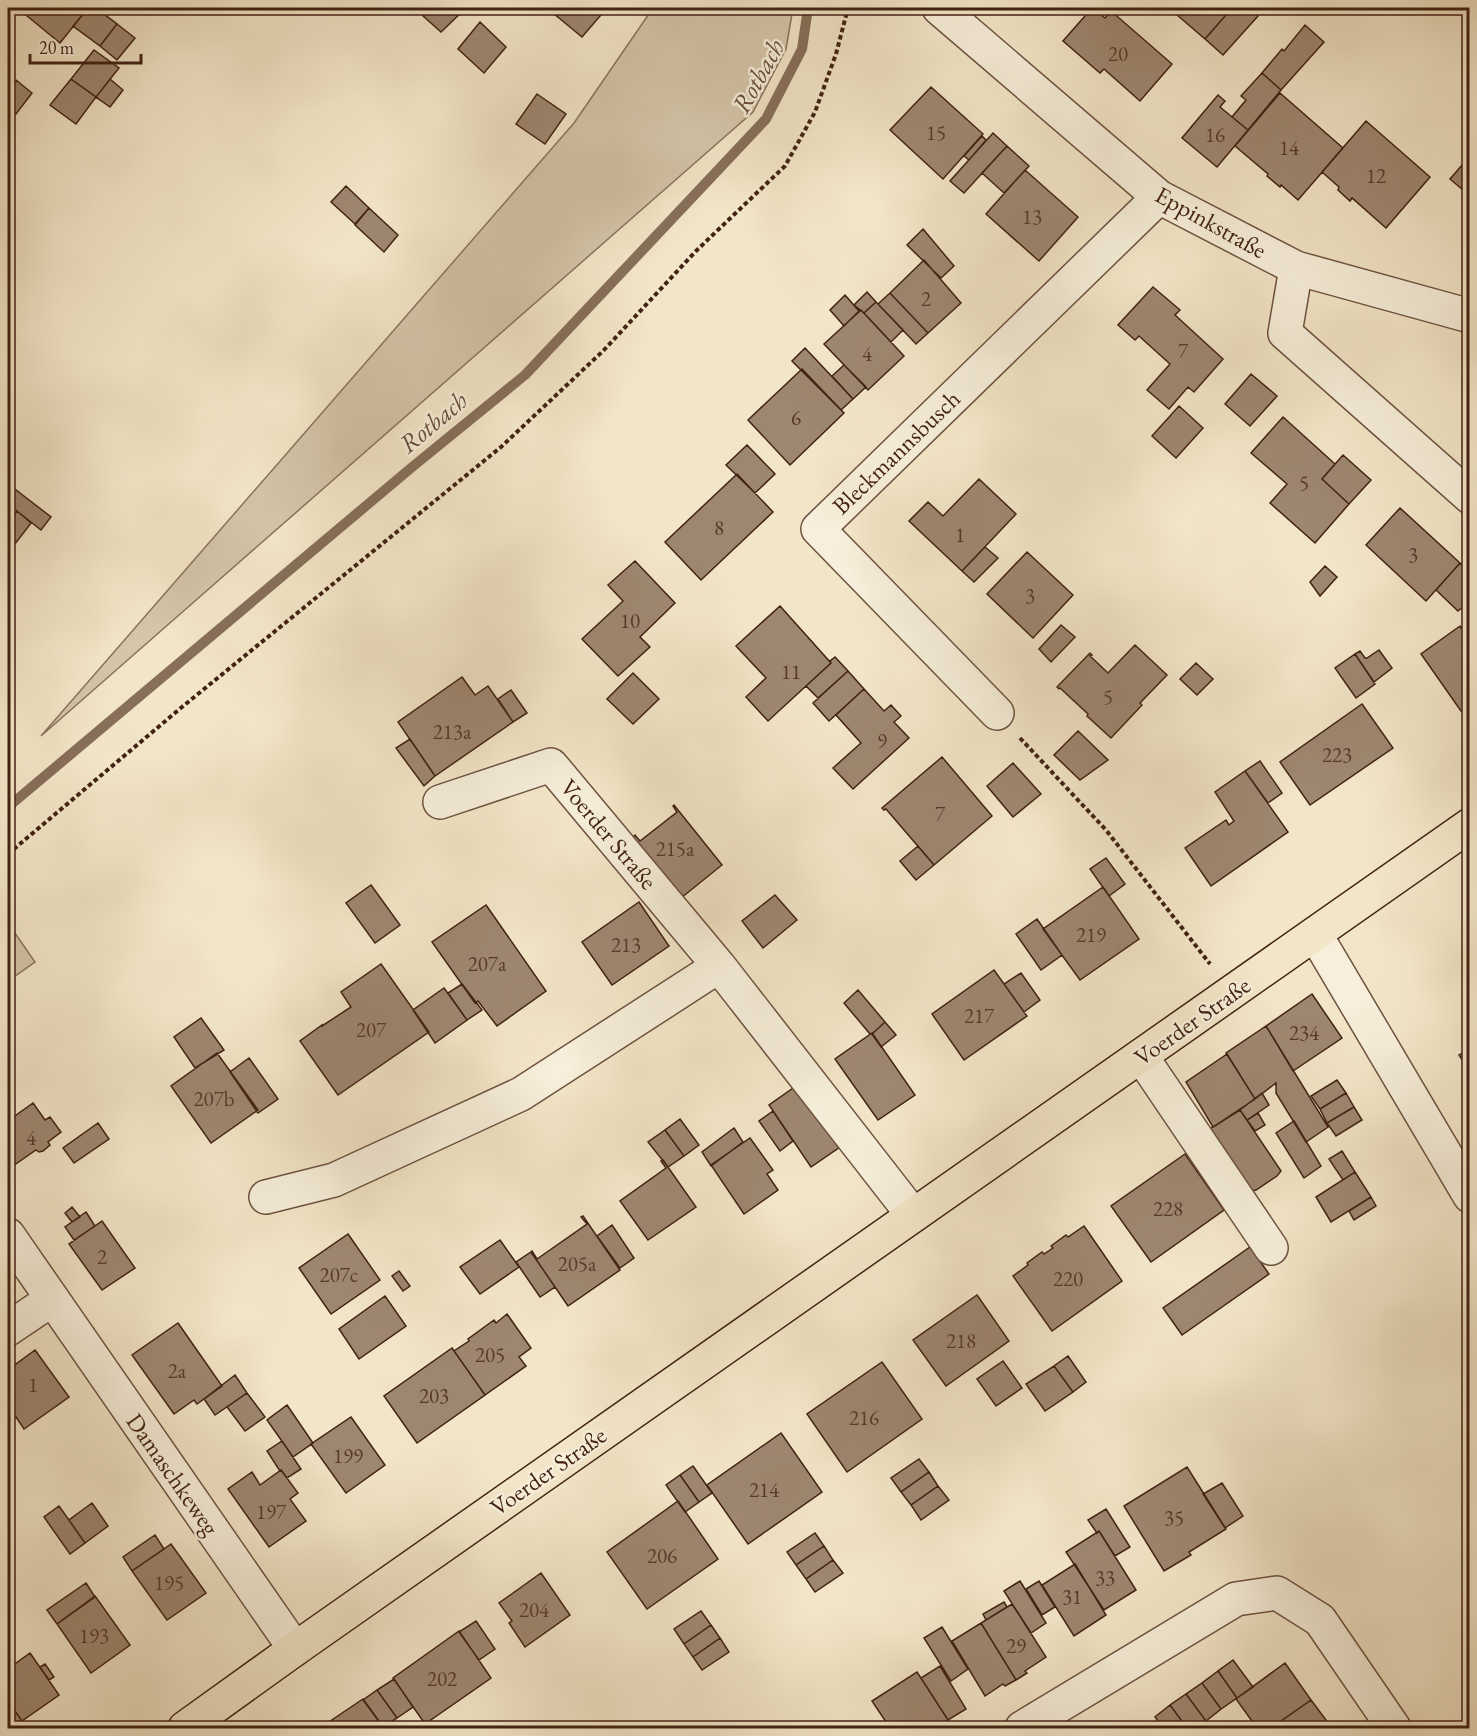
<svg xmlns="http://www.w3.org/2000/svg" width="1477" height="1736" font-family="'EB Garamond',serif">
  <rect width="100%" height="100%" fill="#f3e6c8"/>
  <filter id="stains"><feTurbulence type="fractalNoise" baseFrequency=".00333" numOctaves="4"/><feColorMatrix values="0 0 0 0 .2 0 0 0 0 .09 0 0 0 0 .02 0 0 0 .5 -.17"/></filter>
  <radialGradient id="worn" r=".72"><stop offset=".6" stop-color="#630" stop-opacity="0"/><stop offset="1" stop-color="#630" stop-opacity=".3"/></radialGradient>
  <path fill="#d5c5a9" stroke="#8b735e" stroke-width="1.5" d="M653 8H793L786 49 753 112 41 736 574 123Z
    M8 923 35 962 8 981Z"/>
  <g fill="none" stroke-linecap="round" stroke-linejoin="round">
    <path stroke="#876f5a" stroke-width="10" d="M8 807 411 468 525 375 766 119 802 49 808 8"/>
  </g>
  <path fill="#9e8771" stroke="#412113" stroke-width="1.5" d="M24 8H88L60 43 21 11Z
    M88 8H96L117 24 100 46 73 26Z
    M429 8H466L441 32 422 15Z
    M558 8H607L582 37 553 13Z
    M1092 8 1105 18 1111 11 1172 64 1140 101 1104 69 1100 73 1063 41Z
    M1169 8H1232L1205 39Z
    M1232 8H1249L1258 16 1223 55 1205 39Z
    M480 22 506 47 484 73 458 49Z
    M117 24 135 38 117 60 100 46Z
    M1305 25 1324 42 1281 90 1262 73 1282 49 1284 51Z
    M94 50 119 68 96 97 71 79Z
    M1262 73 1281 90 1248 130 1232 117 1246 100 1241 96Z
    M71 79 96 97 76 124 50 105Z
    M110 79 123 90 110 107 96 97Z
    M16 80 32 93 16 114 8 107V91Z
    M931 87 983 134 943 179 890 130Z
    M1280 93 1343 148 1298 200 1281 185 1280 187 1267 176 1268 174 1235 146Z
    M537 94 566 114 545 144 516 124Z
    M1218 95 1225 101 1220 107 1248 130 1217 167 1182 138Z
    M1366 121 1430 177 1386 228 1352 198 1350 201 1338 190 1339 187 1322 172Z
    M993 133 1007 146 964 193 950 181Z
    M982 136 986 140 969 160 964 156Z
    M1007 146 1029 166 1004 193 982 173Z
    M1470 156V196L1450 179Z
    M1025 170 1078 217 1039 261 986 214Z
    M346 186 369 208 355 224 331 202Z
    M369 208 398 235 384 252 355 225Z
    M923 229 954 266 941 278 907 245Z
    M924 260 961 303 928 333 890 293Z
    M1153 287 1180 310 1175 315 1223 359 1194 392 1188 387 1169 409 1147 390 1170 364 1139 336 1135 340 1118 325Z
    M867 292 876 302 864 313 854 305Z
    M890 293 928 333 916 344 878 304Z
    M845 295 859 311 844 326 830 310Z
    M876 302 903 330 891 342 864 313Z
    M861 310 904 356 868 390 824 344Z
    M805 348 853 399 841 410 792 361Z
    M844 365 866 387 853 399 832 376Z
    M802 369 844 413 790 465 748 420Z
    M1251 374 1277 396 1250 426 1225 404Z
    M1179 406 1203 428 1176 458 1152 436Z
    M1283 417 1335 464 1322 479 1349 504 1315 543 1270 503 1287 484 1251 453Z
    M747 445 775 474 755 493 726 465Z
    M1343 455 1371 480 1349 504 1322 479Z
    M737 474 773 512 701 580 665 542Z
    M979 479 1016 514 962 571 909 521 928 502 943 516Z
    M11 486 51 517 41 530 8 504V491Z
    M1400 508 1460 563 1426 601 1366 545Z
    M17 511 31 523 15 544 8 538V523Z
    M985 547 998 558 974 582 962 571Z
    M1027 552 1073 595 1033 638 987 594Z
    M635 561 675 603 640 637 650 647 618 676 582 639 623 601 608 585Z
    M1460 563 1470 572V601L1458 611 1436 590Z
    M1325 566 1337 577 1320 596 1310 582Z
    M780 606 831 663 768 721 746 697 766 678 736 646Z
    M1470 622V706L1461 711 1421 654 1460 626 1461 628Z
    M1061 625 1075 637 1051 662 1039 649Z
    M1135 645 1167 675 1140 703 1142 705 1111 738 1087 716 1088 714 1060 688 1059 689 1057 687 1090 653 1092 655 1090 656 1108 673Z
    M1379 650 1392 668 1374 682 1355 654 1360 651 1365 658H1367Z
    M1355 654 1375 684 1356 698 1335 668Z
    M835 657 848 671 818 698 806 686 831 663 830 661Z
    M1196 663 1213 679 1197 695 1180 679Z
    M848 671 864 689 829 721 813 703Z
    M633 673 659 699 633 724 607 699Z
    M462 677 475 695 488 686 513 722 435 776 398 722Z
    M864 689 884 711 891 705 901 716 894 722 909 738 853 789 833 768 861 743 836 715Z
    M511 690 527 713 513 722 498 699Z
    M1362 704 1393 748 1310 805 1280 762Z
    M1078 731 1108 760 1080 780 1054 755Z
    M410 739 435 776 424 786 396 748Z
    M942 757 992 816 934 865 886 809 884 810 882 808Z
    M1260 761 1282 793 1268 803 1245 771Z
    M1013 763 1041 794 1013 817 987 786Z
    M1245 771 1288 832 1211 886 1185 848 1226 820 1229 825 1234 821 1215 792Z
    M674 805 722 865 681 898 633 837 635 835 640 841 677 812 673 806Z
    M918 846 934 865 916 880 900 861Z
    M1106 858 1125 884 1109 896 1090 869Z
    M371 885 400 925 375 943 346 903Z
    M1103 887 1139 939 1080 980 1043 929Z
    M775 895 797 920 763 948 742 921Z
    M639 902 669 946 612 985 582 942Z
    M486 905 546 991 497 1026 478 1001 475 1003 432 942Z
    M1037 919 1062 955 1041 970 1016 934Z
    M381 964 429 1032 338 1095 300 1041 322 1025V1026L351 1007 341 992Z
    M994 970 1027 1016 964 1060 932 1014Z
    M1021 973 1040 1000 1024 1012 1004 984Z
    M462 984 482 1010 467 1020 448 993Z
    M444 988 467 1020 435 1043 413 1010Z
    M858 990 885 1022 872 1034H870L844 1003Z
    M1312 994 1342 1038 1293 1071 1266 1026Z
    M201 1018 224 1050 195 1068 174 1037Z
    M885 1022 896 1035 881 1047 872 1034Z
    M1266 1026 1328 1127 1306 1142 1276 1093V1083L1255 1099 1226 1053Z
    M872 1033 915 1095 878 1120 835 1059Z
    M1470 1049V1072L1459 1055Z
    M217 1053 258 1110 211 1143 171 1086Z
    M1227 1054 1255 1099 1213 1127 1186 1082Z
    M249 1058 278 1099 258 1113 230 1072Z
    M1337 1080 1346 1093 1320 1109 1311 1096Z
    M796 1086 840 1147 811 1167 769 1105Z
    M1262 1093 1269 1105 1247 1120 1240 1110Z
    M1346 1093 1354 1107 1327 1123 1320 1109Z
    M33 1103 45 1120 50 1117 61 1132 48 1142 50 1145 43 1151 39 1152 36 1150 10 1168 8 1165V1121Z
    M1354 1107 1362 1120 1336 1136 1327 1123Z
    M1240 1110 1281 1171 1277 1176 1256 1190 1249 1192 1208 1129 1213 1127Z
    M773 1111 793 1141 780 1151 759 1121Z
    M1258 1113 1265 1125 1255 1131 1247 1120Z
    M680 1119 699 1145 684 1156 665 1130Z
    M1294 1121 1321 1166 1304 1178 1276 1133Z
    M98 1123 109 1139 74 1163 63 1148Z
    M734 1128 743 1142 711 1166 702 1152Z
    M665 1130 684 1156 668 1167 648 1142Z
    M750 1138 773 1170 767 1174 778 1190 744 1214 711 1165Z
    M1342 1151 1355 1172 1343 1180 1329 1159Z
    M1185 1154 1224 1210 1151 1262 1111 1206Z
    M663 1160 696 1207 648 1240 620 1201 666 1168 661 1161Z
    M1355 1172 1371 1197 1331 1222 1316 1197Z
    M1371 1197 1376 1206 1354 1220 1349 1211Z
    M72 1207 80 1217 72 1222 65 1213Z
    M86 1212 95 1226 74 1240 65 1227Z
    M583 1216 620 1270 568 1306 531 1252 532 1251 537 1259 587 1224 581 1217Z
    M102 1221 135 1268 102 1290 69 1244Z
    M612 1225 634 1258 620 1268 597 1236Z
    M1084 1226 1122 1281 1052 1331 1013 1276 1028 1265 1027 1263 1042 1252 1044 1254 1053 1248 1051 1246 1066 1235 1068 1237Z
    M348 1234 380 1280 331 1314 299 1268Z
    M500 1240 519 1267 480 1294 460 1267Z
    M1250 1247 1269 1274 1182 1335 1163 1308Z
    M531 1252 555 1287 540 1297 516 1262Z
    M399 1271 410 1286 403 1291 392 1276Z
    M977 1295 1009 1341 946 1386 913 1340Z
    M385 1296 406 1326 359 1359 339 1329Z
    M507 1314 531 1348 519 1357 526 1366 485 1395 454 1351 469 1341 468 1339 494 1320 496 1323Z
    M178 1323 222 1386 197 1404 194 1400 174 1414 132 1355Z
    M452 1348 485 1395 417 1443 384 1396Z
    M35 1350 69 1397 24 1429 8 1405V1370Z
    M1068 1356 1086 1382 1073 1392 1054 1366Z
    M1003 1361 1022 1388 996 1406 977 1379Z
    M882 1362 922 1419 847 1472 807 1414Z
    M1054 1366 1073 1392 1045 1411 1026 1384Z
    M235 1375 247 1393 215 1415 204 1399Z
    M247 1393 265 1417 245 1431 227 1407Z
    M287 1405 313 1443 293 1457 267 1420Z
    M351 1417 385 1465 346 1493 311 1444Z
    M781 1433 822 1492 748 1544 707 1485Z
    M282 1441 301 1469 287 1478 281 1470 280 1471 267 1451Z
    M919 1459 929 1472 901 1492 891 1478Z
    M693 1466 712 1493 699 1502 680 1475Z
    M1187 1467 1226 1529 1189 1552 1191 1555 1164 1571 1124 1506Z
    M281 1470 298 1493 290 1499 306 1521 269 1547 228 1489 252 1472 260 1485Z
    M929 1472 938 1486 911 1505 901 1492Z
    M680 1475 699 1502 685 1512 666 1485Z
    M1222 1483 1243 1516 1225 1528 1203 1494Z
    M938 1486 949 1500 921 1520 911 1505Z
    M678 1501 718 1559 647 1609 607 1552Z
    M92 1503 108 1526 85 1543 69 1520Z
    M59 1506 85 1543 70 1554 44 1517Z
    M1106 1509 1130 1547 1115 1556 1099 1531 1097 1533 1088 1520Z
    M1099 1531 1136 1590 1104 1610 1066 1552Z
    M815 1533 824 1546 796 1565 787 1552Z
    M155 1535 164 1549 132 1571 123 1557Z
    M171 1544 206 1593 167 1620 132 1571Z
    M824 1546 833 1560 806 1579 796 1565Z
    M833 1560 843 1573 815 1592 806 1579Z
    M1075 1564 1106 1615 1074 1636 1042 1585Z
    M541 1573 570 1615 525 1647 509 1623 512 1621 499 1603Z
    M1020 1581 1046 1623 1031 1633 1004 1591Z
    M1039 1581 1055 1607 1042 1615 1026 1589Z
    M86 1583 95 1597 57 1624 47 1610Z
    M95 1596 130 1645 91 1673 57 1624Z
    M1004 1602 1007 1607 986 1620 983 1614Z
    M1012 1604 1046 1657 1025 1671 1027 1673 1016 1680 981 1623Z
    M701 1611 711 1625 684 1644 674 1629Z
    M476 1621 495 1649 479 1660 459 1632Z
    M981 1623 1016 1680 1005 1686 1003 1684 985 1696 952 1641Z
    M711 1625 720 1638 693 1657 684 1644Z
    M942 1627 968 1669 951 1681 924 1638Z
    M459 1631 491 1678 425 1724 393 1678Z
    M720 1638 729 1652 702 1670 693 1657Z
    M30 1653 59 1695 22 1721 8 1701V1669Z
    M1233 1660 1253 1687 1237 1698 1218 1671Z
    M1285 1663 1311 1700 1271 1728H1257L1236 1699Z
    M45 1664 54 1677 49 1680 40 1667Z
    M940 1666 966 1709 948 1720 921 1678Z
    M1218 1671 1237 1698 1221 1709 1202 1683Z
    M917 1672 948 1720 935 1728H890L872 1701Z
    M394 1679 413 1707 397 1718 377 1690Z
    M1202 1683 1221 1709 1206 1721 1186 1694Z
    M377 1690 397 1718 383 1727 363 1700Z
    M1186 1694 1206 1721 1195 1728H1187L1170 1705Z
    M363 1699 384 1728H320Z
    M1311 1700 1332 1728H1271Z
    M8 1701 22 1721 12 1728H8Z
    M1170 1705 1187 1728H1163L1155 1717Z"/>
  <g fill="none" stroke-linecap="round" stroke-linejoin="round">
    <g stroke="#6e5240" stroke-width="36">
      <path id="minor" d="M939 8 1159 197 1296 268 1470 316
        M1296 268 1285 333 1470 497
        M997 713 818 529 1159 197
        M440 802 551 765 719 966 913 1215
        M1315 934 1470 1196
        M1141 1056 1271 1248
        M266 1197 334 1180 521 1094 719 966
        M8 1235 295 1649
        M8 1329 51 1300
        M1022 1728 1236 1599 1277 1593 1320 1620 1394 1728"/>
    </g>
    <g stroke="#412113" stroke-width="36">
      <path id="major" d="M185 1728 295 1649 1470 825"/>
    </g>
    <path stroke="#412113" stroke-width="4" stroke-dasharray="4.5 3" stroke-linecap="butt" d="M1020 738 1106 830 1210 964
      M8 854 182 707 501 447 603 351 697 250 785 166 815 112 836 54 848 8"/>
    <use href="#minor" stroke="#f7efdb" stroke-width="33"/>
    <use href="#major" stroke="#f3e6c8" stroke-width="33"/>
  </g>
  <g text-anchor="middle" dominant-baseline="central" stroke-width="5" stroke-linejoin="round" paint-order="stroke">
    <g font-size="21" fill="#583a2a">
      <text x="1118" y="53">20</text>
      <text x="936" y="132">15</text>
      <text x="1215" y="134">16</text>
      <text x="1289" y="147">14</text>
      <text x="1376" y="175">12</text>
      <text x="1032" y="216">13</text>
      <text x="926" y="298">2</text>
      <text x="1183" y="350">7</text>
      <text x="867" y="353">4</text>
      <text x="796" y="417">6</text>
      <text x="1304" y="482">5</text>
      <text x="719" y="527">8</text>
      <text x="960" y="534">1</text>
      <text x="1413" y="554">3</text>
      <text x="1030" y="595">3</text>
      <text x="630" y="620">10</text>
      <text x="791" y="671">11</text>
      <text x="1108" y="696">5</text>
      <text x="452" y="731">213a</text>
      <text x="882" y="740">9</text>
      <text x="1337" y="754">223</text>
      <text x="940" y="813">7</text>
      <text x="675" y="848">215a</text>
      <text x="1091" y="934">219</text>
      <text x="626" y="944">213</text>
      <text x="487" y="963">207a</text>
      <text x="979" y="1015">217</text>
      <text x="371" y="1029">207</text>
      <text x="1304" y="1032">234</text>
      <text x="214" y="1098">207b</text>
      <text x="31" y="1137">4</text>
      <text x="1168" y="1208">228</text>
      <text x="102" y="1256">2</text>
      <text x="577" y="1263">205a</text>
      <text x="339" y="1274">207c</text>
      <text x="1068" y="1278">220</text>
      <text x="961" y="1340">218</text>
      <text x="490" y="1354">205</text>
      <text x="177" y="1370">2a</text>
      <text x="33" y="1384">1</text>
      <text x="434" y="1395">203</text>
      <text x="864" y="1417">216</text>
      <text x="348" y="1455">199</text>
      <text x="764" y="1489">214</text>
      <text x="271" y="1511">197</text>
      <text x="1174" y="1517">35</text>
      <text x="662" y="1555">206</text>
      <text x="1105" y="1577">33</text>
      <text x="169" y="1582">195</text>
      <text x="1072" y="1596">31</text>
      <text x="534" y="1609">204</text>
      <text x="94" y="1635">193</text>
      <text x="1016" y="1645">29</text>
      <text x="442" y="1678">202</text>
    </g>
    <g font-size="24" fill="#412113" stroke="#f7efdb">
      <text transform="translate(1211 222) rotate(29)">Eppinkstraße</text>
      <text transform="translate(896 452) rotate(-44)">Bleckmannsbusch</text>
      <text transform="translate(609 834) rotate(50)">Voerder Straße</text>
      <text transform="translate(1192 1021) rotate(-35)">Voerder Straße</text>
      <text transform="translate(548 1471) rotate(-35)">Voerder Straße</text>
      <text transform="translate(173 1474) rotate(55)">Damaschkeweg</text>
    </g>
    <g font-size="26" font-style="italic" fill="#6a4e3d" stroke="#f7efdb">
      <text transform="translate(758 76) rotate(-61)">Rotbach</text>
      <text transform="translate(433 422) rotate(-40)">Rotbach</text>
    </g>
  </g>
  <rect width="1477" height="1736" fill="none" stroke="#f3e6c8" stroke-width="30"/>
  <rect x="9" y="9" width="1459" height="1718" fill="none" stroke="#412113" stroke-width="3"/>
  <rect x="15" y="15" width="1447" height="1706" fill="none" stroke="#412113" stroke-width="1.5"/>
  <path d="M30 54v9h111v-9" fill="none" stroke="#412113" stroke-width="3"/>
  <text x="39" y="54" font-size="18" fill="#412113" stroke="#f7efdb" stroke-width="4.5" paint-order="stroke">20 m</text>
  <rect width="100%" height="100%" filter="url(#stains)"/>
  <rect width="100%" height="100%" fill="url(#worn)"/>
</svg>
